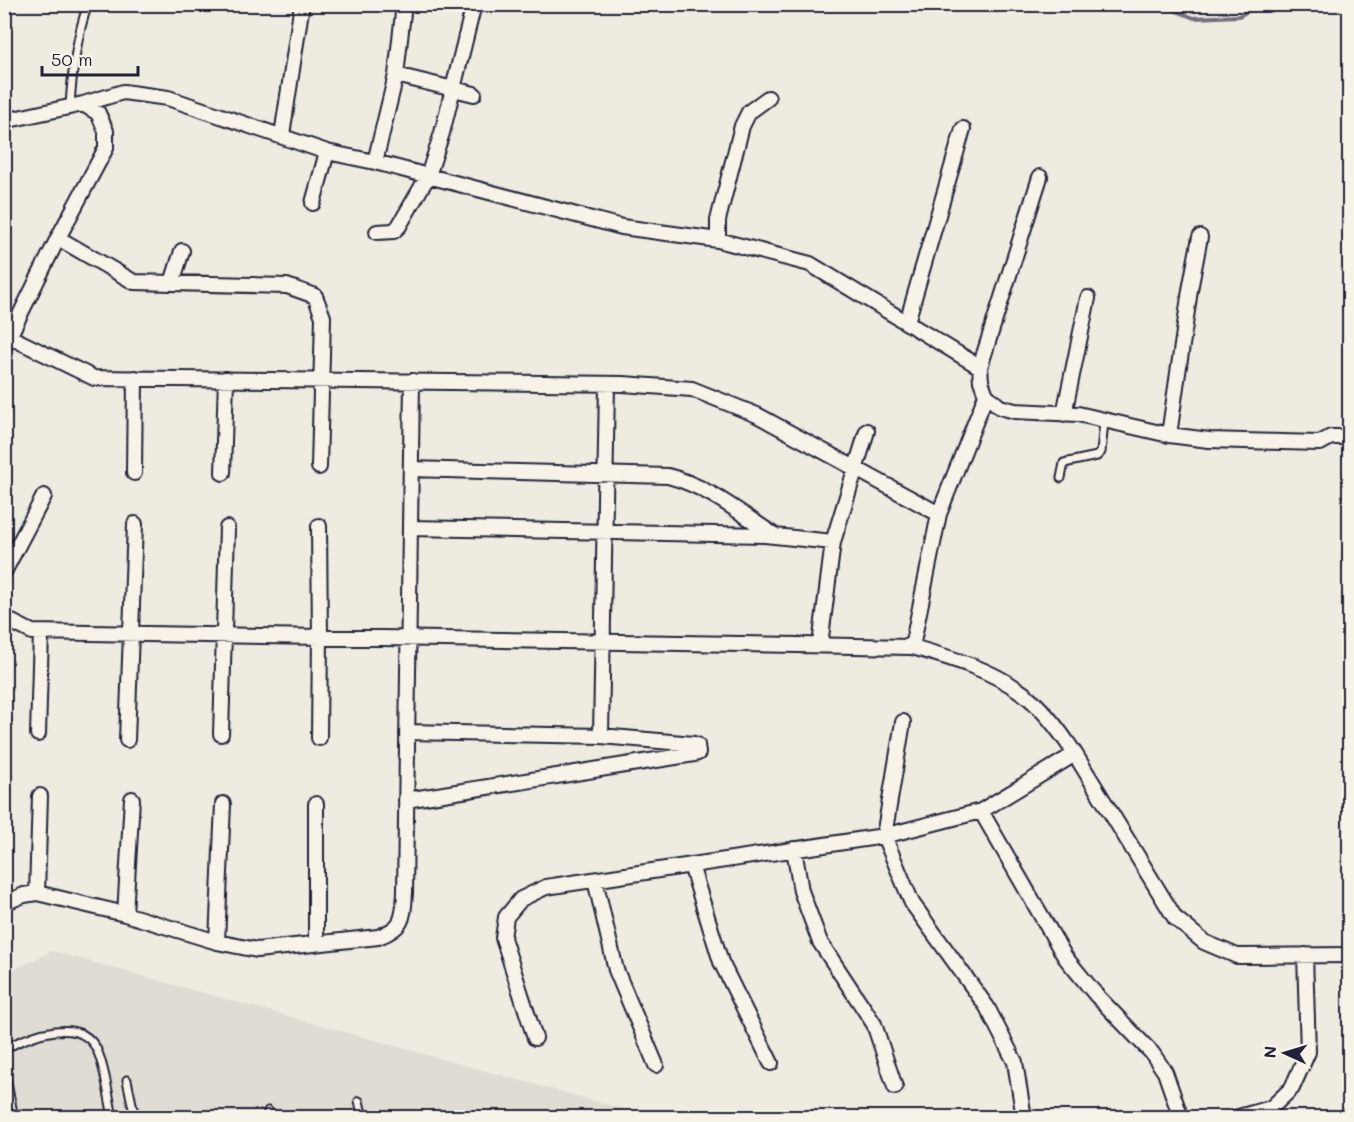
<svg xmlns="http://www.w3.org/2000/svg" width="1354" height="1122" font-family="Mali,sans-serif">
  <rect width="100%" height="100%" fill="#eeebe1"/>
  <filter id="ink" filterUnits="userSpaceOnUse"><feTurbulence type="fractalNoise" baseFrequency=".0167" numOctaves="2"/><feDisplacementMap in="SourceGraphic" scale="12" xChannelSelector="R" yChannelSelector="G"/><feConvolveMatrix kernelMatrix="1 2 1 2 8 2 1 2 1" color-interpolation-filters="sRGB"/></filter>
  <g filter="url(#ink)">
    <path fill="#dfdcd4" d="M52 951 652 1117 5 1118V974Z"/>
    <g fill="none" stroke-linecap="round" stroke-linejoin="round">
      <path stroke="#716f7b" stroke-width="4" d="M1159 4 1194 18 1239 16 1260 4"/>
      <g stroke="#22223b" stroke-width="11">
        <path id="lane" d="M70 106C72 71 76 38 88 4
          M1061 478 1064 463 1097 456 1101 452 1104 422
          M4 1054 6 1048C31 1035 81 1015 97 1050 105 1067 109 1098 113 1118
          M4 1068 14 1118
          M127 1080 135 1118
          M359 1101 363 1118
          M268 1111 269 1118
          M485 1118H496"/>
      </g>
      <g stroke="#22223b" stroke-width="18">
        <path id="street" d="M396 75 474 94
          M83 104 123 92 168 98 327 152 375 162 622 227 718 240 810 264 980 367
          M4 121 83 104 98 113 106 131V148L58 238 4 347
          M282 135 302 4
          M375 162 396 75 404 4
          M313 203 327 152
          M377 232 394 231 399 226 428 176 442 133 474 4
          M58 238 134 282 287 286 315 296 323 317 319 467
          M718 240V220L742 126 749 112 768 98
          M172 283 182 251
          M907 322 963 129
          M4 334 94 378 623 384 692 389 757 415 939 514
          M986 395 1000 407 1015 411 1078 414 1169 435 1209 440 1320 443 1331 437H1350
          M1064 414 1088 298
          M1169 435 1190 290 1200 237
          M411 469 668 476C707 486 740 513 774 535
          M134 473 135 378
          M223 473 226 379
          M319 526 320 637 319 738
          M410 528 765 535 833 542
          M4 572 44 496
          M4 618 32 632 912 647C951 658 991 669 1024 694 1044 709 1062 734 1075 754L1175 918 1204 942 1237 956 1350 955
          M820 645 833 542 867 431
          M912 647 939 514 986 395 981 381 980 367 1040 177
          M903 722 884 836 912 903 987 1007 1015 1062 1024 1118
          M38 734 41 633
          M221 734 227 528
          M601 736 607 384
          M127 740 135 524
          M406 800 694 754 698 753 697 745 694 744 601 736 407 732
          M981 811 1065 957 1097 996 1152 1053 1165 1072 1181 1118
          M794 849 801 891 820 942 874 1024 895 1087
          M691 865 721 962 771 1063
          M595 880 616 970 656 1065
          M37 893 40 796
          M4 903 24 895 37 893 125 914 217 942 257 950 378 937C404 927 403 919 405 893L412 381
          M125 914 132 799
          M217 942 223 804
          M316 943V804
          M535 1038 503 938 506 917 521 899 546 887 884 836 981 811 1075 754
          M1235 1118 1271 1108 1292 1088 1308 1052 1305 955"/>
      </g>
      <use href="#lane" stroke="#f7f3e8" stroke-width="7"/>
      <use href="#street" stroke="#f7f3e8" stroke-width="14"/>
    </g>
  </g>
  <rect width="1354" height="1122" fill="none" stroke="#f7f3e8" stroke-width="24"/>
  <rect x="12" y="12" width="1330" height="1098" fill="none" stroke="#22223b" stroke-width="2" filter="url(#ink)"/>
  <g transform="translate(1285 1053) rotate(274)" stroke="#f7f3e8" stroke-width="4.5" paint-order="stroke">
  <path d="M0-4.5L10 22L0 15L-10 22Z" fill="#22223b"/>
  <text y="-9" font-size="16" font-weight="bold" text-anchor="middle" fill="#22223b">N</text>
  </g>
  <path d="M42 66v9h96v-9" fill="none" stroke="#22223b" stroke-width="3"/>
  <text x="51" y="66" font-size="18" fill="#22223b" stroke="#f7f3e8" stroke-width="4.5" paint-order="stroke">50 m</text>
</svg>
